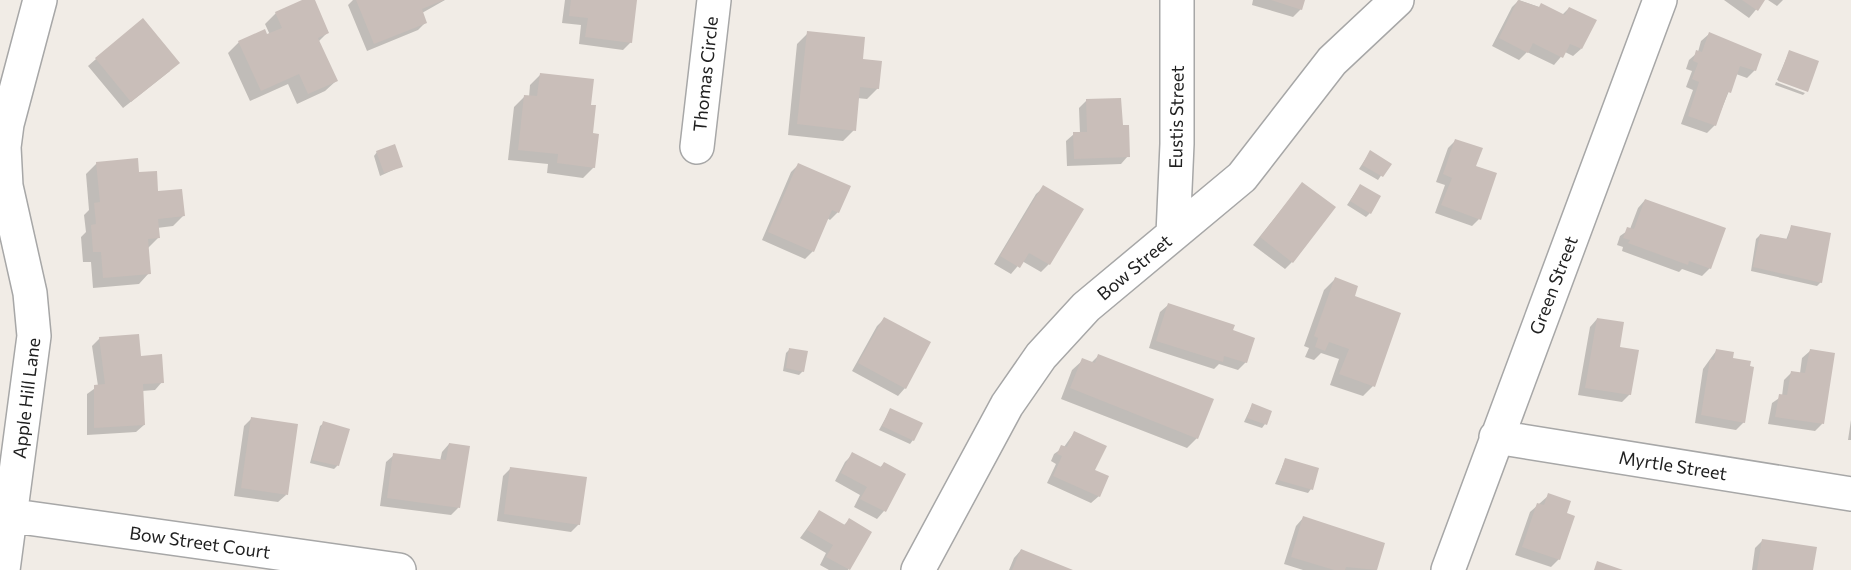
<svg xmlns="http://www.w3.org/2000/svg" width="1851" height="570" font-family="Commissioner,sans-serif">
  <rect width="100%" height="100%" fill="#f1ece6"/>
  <path fill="#0003" d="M305 0H313L328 32 318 42 336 81 325 91 297 104 288 84 250 101 228 53 239 42 270 35 265 24 276 13Z
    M353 0H445L422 13 426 22 418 30 367 51 348 5Z
    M565 0H635L631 42 623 50 579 44 581 25 562 23Z
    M1253 0H1303L1301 9 1293 17 1252 5Z
    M1519 0 1562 15 1569 8 1581 49 1573 56 1565 52 1554 65 1527 52 1519 60 1492 46 1512 7Z
    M1724 0H1764L1749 18Z
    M1768 0H1783L1777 6Z
    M808 33 861 60 878 88 867 99 857 98 854 130 843 141 788 135 797 44Z
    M1709 34 1755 70 1747 78 1736 74 1715 125 1707 133 1681 124 1693 90 1686 87 1692 71 1686 69 1689 60 1698 52 1701 41Z
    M1789 52 1807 90 1777 80Z
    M96 59 170 71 123 108 88 66Z
    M541 74 589 106 594 167 583 178 547 173 548 164 508 160 514 107 525 96 529 97 530 85Z
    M1776 82 1805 93 1803 95 1775 85Z
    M1087 100 1121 127 1128 156 1121 164 1067 166 1066 141 1074 134H1080L1079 108Z
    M1456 140 1479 219 1472 226 1435 213 1445 185 1436 182 1448 148Z
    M377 152 402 166 380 176 374 156Z
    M1370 152 1389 164 1378 180 1359 169Z
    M97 163 138 174 183 216 173 226 157 228 158 238 147 249 149 273 139 284 93 288 91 262H83L81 237 86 232 84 215 89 210 86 174Z
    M798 165 838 212 830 220 827 218 813 251 805 259 762 240 791 172Z
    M1302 184 1292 262 1285 269 1253 245Z
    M1044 187 1049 264 1041 272 1022 261 1011 274 994 264 1036 194Z
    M1357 190 1370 213 1366 217 1347 205Z
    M1645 200 1710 268 1702 276 1682 269 1679 272 1622 251 1623 247 1617 245 1620 236 1630 229 1638 208Z
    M1791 227 1821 282 1817 286 1751 271 1756 239 1760 235 1786 240Z
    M1335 279 1353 297 1373 386 1363 396 1330 385 1339 359 1321 353 1314 360 1305 357 1309 348 1304 346 1324 290Z
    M1168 305 1231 331 1246 362 1238 370 1219 364 1214 369 1149 348 1160 312Z
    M884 319 905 388 898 396 852 371 877 326Z
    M1597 319 1619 349 1630 394 1622 402 1578 395 1590 327Z
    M100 338 139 358 162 382 155 390 142 391 144 425 136 432 87 435V394L98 386 92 346Z
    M790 349 803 371 799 375 783 371 786 353Z
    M1716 351 1744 422 1736 430 1695 423 1703 369Z
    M1810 351 1822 424 1815 431 1768 424 1772 403 1782 396 1784 380 1792 372 1800 373 1802 358Z
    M1098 356 1197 438 1187 448 1061 399 1072 370 1083 360 1091 363Z
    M1252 405 1265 424 1262 428 1244 422Z
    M890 410 913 440 910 444 879 430Z
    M251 419 286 495 278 502 234 496 244 426Z
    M1851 420V440H1848Z
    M324 423 348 430 337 466 334 469 310 463 320 426Z
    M1074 433 1093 471 1099 496 1091 503 1047 483 1056 464 1051 461 1054 454 1064 447Z
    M449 444 458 508 451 515 380 506 386 462 394 455 440 461 442 452Z
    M853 454 879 468 884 464 904 474 884 511 877 519 854 507 860 495 835 481 845 462Z
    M1285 460 1311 489 1308 493 1275 484Z
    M511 468 579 524 571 532 497 521 503 476Z
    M1549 495 1565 514 1559 559 1551 567 1515 555 1530 512Z
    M819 512 843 526 849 520 870 532 848 570H829L820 565 826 553 800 538Z
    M1303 518 1384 544 1376 570H1303L1284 564 1296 526Z
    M1763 540 1812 570H1752L1755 548Z
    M1021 550 1069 570H1009L1014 558Z"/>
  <path fill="#c9beb9" d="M302 0H315L329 33 318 38 338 81 308 94 299 74 261 91 238 41 265 29 267 34 282 28 275 12Z
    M356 0H444L422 9 427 23 374 44Z
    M571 0H637L632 43 585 37 588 18 569 16Z
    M1271 0H1305L1302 10Z
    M1518 0 1539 7 1541 3 1565 15 1569 7 1597 20 1582 49 1570 44 1563 58 1533 43 1528 53 1499 38Z
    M1742 0H1765L1758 11Z
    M143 18 180 63 131 102 95 58Z
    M807 31 865 37 863 59 882 61 879 89 860 87 856 131 797 124Z
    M1709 32 1762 54 1756 71 1740 66 1731 93 1728 92 1716 126 1688 116 1699 82 1692 79 1698 63 1693 61 1696 50 1702 52Z
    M1789 50 1819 61 1808 92 1778 81Z
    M540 73 594 79 591 105H596L593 133 599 134 595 168 557 163 558 154 518 150 524 95 537 96Z
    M1121 98 1123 125H1129L1130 157 1074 159 1073 132H1087L1086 99Z
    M1455 139 1483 148 1476 166 1497 173 1481 220 1441 205 1452 178 1443 174Z
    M395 144 403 167 384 173 376 151Z
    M1370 150 1392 164 1383 177 1362 165Z
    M138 158 139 172 157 171 158 191 182 189 185 216 158 219 160 238 148 239 151 274 103 278 101 252H93L91 225 96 224 94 203 100 202 96 162Z
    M798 163 851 186 839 213 832 210 814 252 768 232Z
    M1302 182 1336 207 1293 263 1260 237Z
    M1360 184 1381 196 1371 214 1350 201Z
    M1043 185 1084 209 1050 265 1029 253 1020 268 1000 256Z
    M1645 199 1726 228 1711 269 1689 261 1688 265 1628 243 1630 240 1623 238 1627 227 1634 229Z
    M1791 225 1831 233 1822 283 1753 267 1760 234 1788 239Z
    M1335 277 1358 286 1355 296 1401 313 1375 387 1339 374 1349 349 1329 342 1325 351 1315 347 1318 338 1314 336Z
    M1168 303 1235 325 1233 330 1255 338 1247 363 1224 356 1223 362 1156 341Z
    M884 317 931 342 906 389 858 363Z
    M1597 318 1624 322 1620 347 1639 350 1631 395 1585 388Z
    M139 334 141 356 162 354 164 383 143 384 145 425 94 428V385L105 384 99 337Z
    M789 348 808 351 804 372 786 368Z
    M1716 349 1734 352 1733 358 1751 361 1750 366 1754 367 1745 423 1701 415 1710 359 1714 360Z
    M1810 349 1835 353 1824 424 1775 417 1779 394 1787 395 1791 371 1805 373Z
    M1098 354 1214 399 1198 439 1070 388 1082 358 1095 363Z
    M1252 403 1272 411 1267 425 1247 418Z
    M890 408 923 423 914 441 882 426Z
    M251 417 298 424 288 495 241 488Z
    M323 421 350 429 339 466 312 460Z
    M1074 431 1107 446 1095 470 1109 476 1100 497 1053 476 1062 456 1057 454 1061 445 1067 447Z
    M449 443 470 446 460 508 387 498 393 453 446 460Z
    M852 452 881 467 884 462 906 474 886 512 860 499 867 487 841 473Z
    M1285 458 1319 468 1313 490 1278 480Z
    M510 467 587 477 580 525 504 514Z
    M1548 493 1571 501 1567 513 1575 516 1560 560 1522 547 1537 503 1544 505Z
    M819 510 845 525 849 518 872 532 850 570 826 557 833 545 807 530Z
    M1303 516 1385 543 1377 570 1346 567 1345 570H1334L1291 557Z
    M1762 539 1817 547 1813 570H1757Z
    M1021 549 1073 570H1012Z
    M1597 561 1623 570H1594Z"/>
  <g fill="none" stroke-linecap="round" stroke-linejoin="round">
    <g stroke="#a7a7a7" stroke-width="36">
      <path id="minor" d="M697 147 714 0
        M1173 234 1177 144V0
        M1496 437 1851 494
        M0 514 399 570
        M3 570 34 336 30 293 6 186 4 147 7 124 40 0
        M918 570 1007 405 1041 356 1086 307 1242 177 1332 61 1397 0
        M1448 570 1660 0"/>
    </g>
    <use href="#minor" stroke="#fff" stroke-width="33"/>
  </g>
  <g text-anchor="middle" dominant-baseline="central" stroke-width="5" stroke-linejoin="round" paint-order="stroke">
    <g font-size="18" fill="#202020" stroke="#fff">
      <text transform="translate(705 74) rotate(-84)">Thomas Circle</text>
      <text transform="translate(1176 117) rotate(-89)">Eustis Street</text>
      <text transform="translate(1134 267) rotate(-40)">Bow Street</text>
      <text transform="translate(1553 285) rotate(-69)">Green Street</text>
      <text transform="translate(26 398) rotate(-83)">Apple Hill Lane</text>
      <text transform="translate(1673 465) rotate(9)">Myrtle Street</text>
      <text transform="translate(200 542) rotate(8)">Bow Street Court</text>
    </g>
  </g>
</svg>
